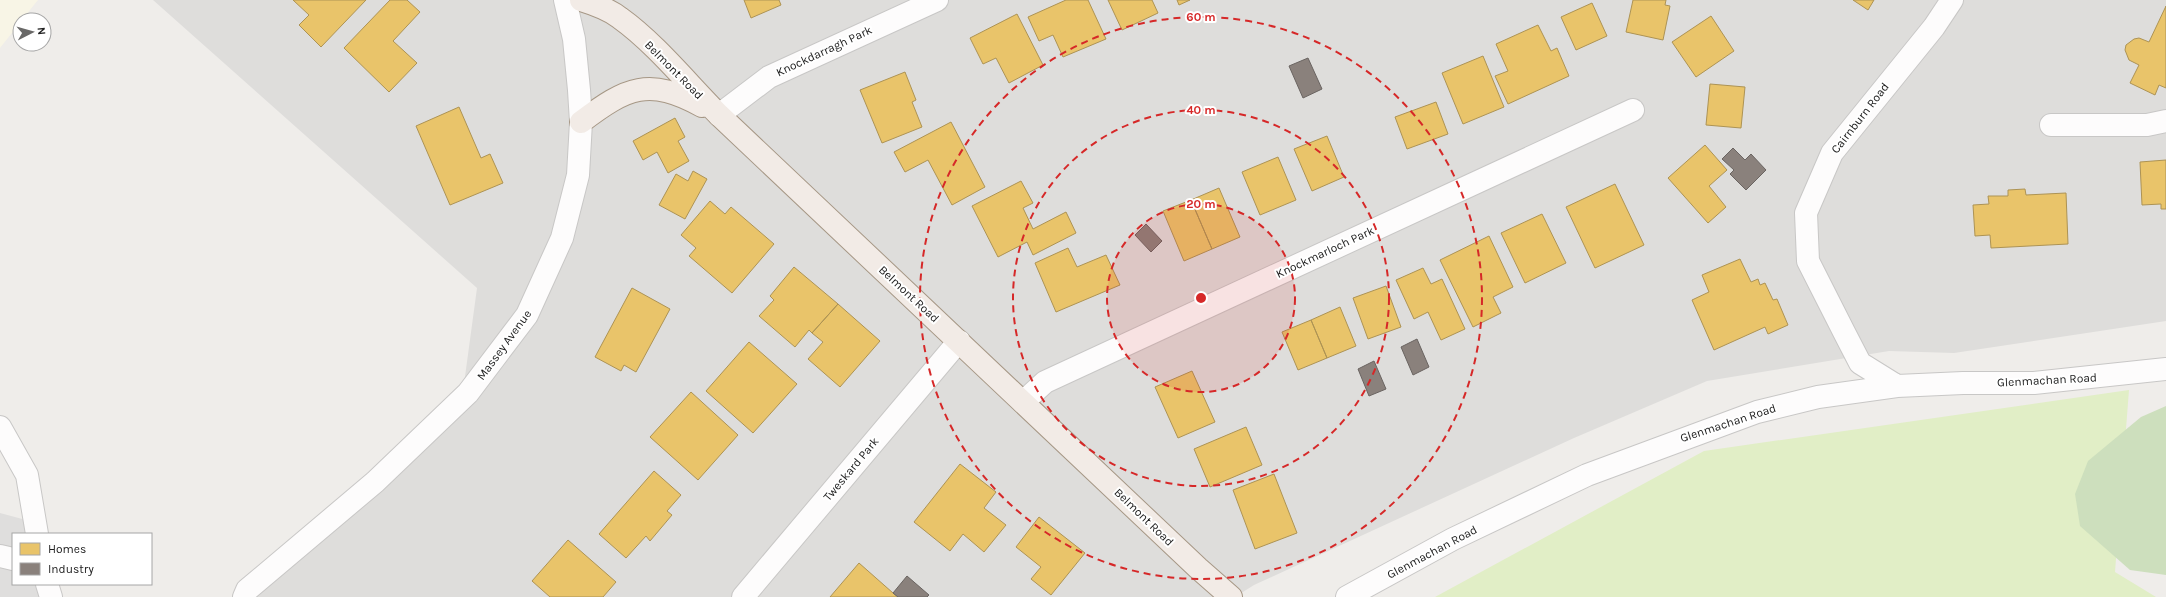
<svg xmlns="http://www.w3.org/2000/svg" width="2166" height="597" font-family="Karla,sans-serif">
  <rect width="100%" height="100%" fill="#efedea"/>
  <path fill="#dedddb" d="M153 0H2166V321L1954 353 1889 351 1707 381 1574 438 1254 585 1235 597H244L464 384 477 288Z"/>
  <path fill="#f8f5e6" d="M0 0H38L22 20H20V23L0 48Z"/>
  <path fill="#e1eec6" d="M2129 390 2115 572 2156 597H1435L1704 451Z"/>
  <path fill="#cddfbd" d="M2166 406V575L2130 570 2080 526 2075 494 2088 461 2141 417Z"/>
  <path fill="#dfdedd" d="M0 513 26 520 28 534H13V584H40L43 597H0Z"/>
  <path fill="#e9c46a" stroke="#ad9354" d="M293 0H366L321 47 299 25 309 15Z
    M390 0H407L420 12 393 41 417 63 389 92 344 48Z
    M744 0H779L781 5 751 18Z
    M1066 0H1088L1106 39 1063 57 1053 35 1039 41 1028 17Z
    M1108 0H1152L1158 13 1122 30Z
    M1177 0H1190L1179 5Z
    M1633 0H1666L1665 5 1670 6 1663 40 1626 32Z
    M1853 0H1874L1868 10Z
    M1592 3 1607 36 1576 50 1561 17Z
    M2166 6V88L2159 85 2155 95 2130 83 2139 65 2129 60 2125 50 2126 45 2134 39 2139 38 2149 42Z
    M1017 14 1043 65 1009 83 996 58 983 64 970 38Z
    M1711 16 1734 51 1696 77 1672 42Z
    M1538 25 1551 51 1557 48 1569 76 1508 104 1495 76 1508 71 1496 44Z
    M1483 56 1504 107 1463 124 1442 73Z
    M905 72 916 100 912 102 922 127 882 143 860 90Z
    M1710 84 1745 87 1741 128 1706 125Z
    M1436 102 1448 134 1407 149 1395 117Z
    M459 107 481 158 490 154 503 183 450 205 416 126Z
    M675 118 685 137 678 141 689 161 668 173 657 152 643 160 633 141Z
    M951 122 985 187 952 205 928 160 905 172 894 152Z
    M1327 136 1344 177 1312 191 1294 149Z
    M1705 145 1727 170 1709 186 1726 207 1708 223 1668 178Z
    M1278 157 1296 200 1260 215 1242 172Z
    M2166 160V209H2161V204L2142 205 2140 162Z
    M693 171 707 179 685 219 659 205 676 174 688 181Z
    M1021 181 1033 203 1023 208 1033 229 1066 212 1076 233 1033 255 1027 242 998 257 972 206Z
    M1615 184 1644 245 1595 268 1566 207Z
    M1219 188 1240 237 1212 249 1191 200Z
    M2025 189 2026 195 2066 193 2068 244 1991 248 1990 235 1975 236 1973 205 1989 204 1988 196H2008V190Z
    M1191 200 1212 249 1184 261 1163 211Z
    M710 201 725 214 731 207 774 244 732 293 689 256 696 248 681 235Z
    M1542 214 1566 263 1525 283 1501 233Z
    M1489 236 1513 287 1493 297 1501 313 1473 327 1440 260Z
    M1068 248 1077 267 1106 255 1120 285 1056 312 1035 263Z
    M1740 259 1751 282 1758 279 1760 285 1765 283 1773 300 1777 299 1788 325 1768 334 1765 327 1714 350 1692 300 1709 292 1702 275Z
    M794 267 838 304 812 333 809 330 795 347 759 316 774 300 770 296Z
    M1423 268 1431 284 1442 279 1465 329 1441 340 1428 312 1414 319 1396 280Z
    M1386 286 1401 327 1368 339 1353 298Z
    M632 288 670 309 636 372 624 365 621 371 595 357Z
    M838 304 880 341 840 387 808 359 823 342 812 333Z
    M1340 307 1356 346 1327 358 1311 320Z
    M1311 320 1327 358 1298 370 1282 332Z
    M749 342 797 384 753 433 706 391Z
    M1192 371 1215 422 1178 438 1155 387Z
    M691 392 738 435 698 480 650 437Z
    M1246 427 1262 465 1210 487 1194 449Z
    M960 464 996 492 984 508 1006 525 984 552 963 534 950 551 914 522Z
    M654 471 681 495 667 511 672 515 650 541 646 536 626 558 599 534Z
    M1274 474 1297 533 1255 549 1233 490Z
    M1039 517 1085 553 1051 595 1031 579 1041 567 1016 547Z
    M568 540 616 582 603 597H550L532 581Z
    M859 563 893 593 898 597H830Z"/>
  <path fill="#8a817c" stroke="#6a6461" d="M1308 58 1322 89 1303 98 1289 66Z
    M1733 148 1745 160 1751 154 1766 170 1746 190 1730 174 1734 170 1722 159Z
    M1146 224 1162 241 1151 252 1135 235Z
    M1417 339 1429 367 1413 375 1401 347Z
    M1374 361 1386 389 1369 396 1358 369Z
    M907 576 929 595 927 597H898L893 593Z"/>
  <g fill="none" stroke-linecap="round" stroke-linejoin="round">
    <g stroke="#c8c7c6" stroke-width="24">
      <path id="minor" d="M719 115 769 77 937 0
        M2051 125H2147L2166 121
        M1897 386 1860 363 1844 332 1808 261 1806 213 1832 153 1934 27 1952 0
        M1023 402 1045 382 1633 110
        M0 427 27 475 37 534
        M0 556 13 559
        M47 584 51 597
        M244 597 247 590 375 482 468 393 527 315 562 238 578 175 581 122 579 90 574 39 565 0
        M743 597 959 341
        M1347 597 1453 539 1587 475 1757 412 1818 397 1897 386 1963 383H2034L2166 369"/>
    </g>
    <g stroke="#a69785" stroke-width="24">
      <path id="major" d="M581 0C594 4 609 9 620 18 655 43 688 84 719 115L1198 568 1231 597
        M581 122C627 87 649 77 702 106"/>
    </g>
    <use href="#minor" stroke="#fdfcfc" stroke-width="22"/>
    <use href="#major" stroke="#f2ebe6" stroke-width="22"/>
  </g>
  <circle cx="1201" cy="298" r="94" fill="#d62828" fill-opacity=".12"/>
  <g fill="none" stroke="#d62828" stroke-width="2" stroke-dasharray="7 5">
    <circle cx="1201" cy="298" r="94"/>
    <circle cx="1201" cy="298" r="188"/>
    <circle cx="1201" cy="298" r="281"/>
  </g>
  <g text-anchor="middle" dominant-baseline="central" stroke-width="4" stroke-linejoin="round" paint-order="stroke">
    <g font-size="12" fill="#212121" stroke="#fff">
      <text transform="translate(824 51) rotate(-25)">Knockdarragh Park</text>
      <text transform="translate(674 70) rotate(45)">Belmont Road</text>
      <text transform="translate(1860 118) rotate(-52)">Cairnburn Road</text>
      <text transform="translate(1325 252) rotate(-25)">Knockmarloch Park</text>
      <text transform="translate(909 294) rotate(43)">Belmont Road</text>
      <text transform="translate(504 345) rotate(-54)">Massey Avenue</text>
      <text transform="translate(2047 380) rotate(-3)">Glenmachan Road</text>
      <text transform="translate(1728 423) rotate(-18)">Glenmachan Road</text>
      <text transform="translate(851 469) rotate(-50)">Tweskard Park</text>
      <text transform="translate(1144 517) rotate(44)">Belmont Road</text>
      <text transform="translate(1432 552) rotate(-28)">Glenmachan Road</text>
    </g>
  </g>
  <circle cx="1201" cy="298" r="6" fill="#d62828" stroke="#fff" stroke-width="2"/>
  <g font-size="12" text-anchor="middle" font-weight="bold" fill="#d62828" stroke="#fff" stroke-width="4" stroke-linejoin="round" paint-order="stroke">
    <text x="1201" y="21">60 m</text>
    <text x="1201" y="114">40 m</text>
    <text x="1201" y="208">20 m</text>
  </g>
  <rect x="12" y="533" width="140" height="52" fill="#ffffff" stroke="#a6a6a6"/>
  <rect x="20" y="543" width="20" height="12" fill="#e9c46a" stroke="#a6a6a6"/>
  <text x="48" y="553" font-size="12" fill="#212121">Homes</text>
  <rect x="20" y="563" width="20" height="12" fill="#8a817c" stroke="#a6a6a6"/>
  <text x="48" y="573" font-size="12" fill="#212121">Industry</text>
  <g transform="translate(32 32) rotate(84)"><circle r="19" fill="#ffffff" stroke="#a6a6a6"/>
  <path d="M0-3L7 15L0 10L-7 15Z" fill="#696867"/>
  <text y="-6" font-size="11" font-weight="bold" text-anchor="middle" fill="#212121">N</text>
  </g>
</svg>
